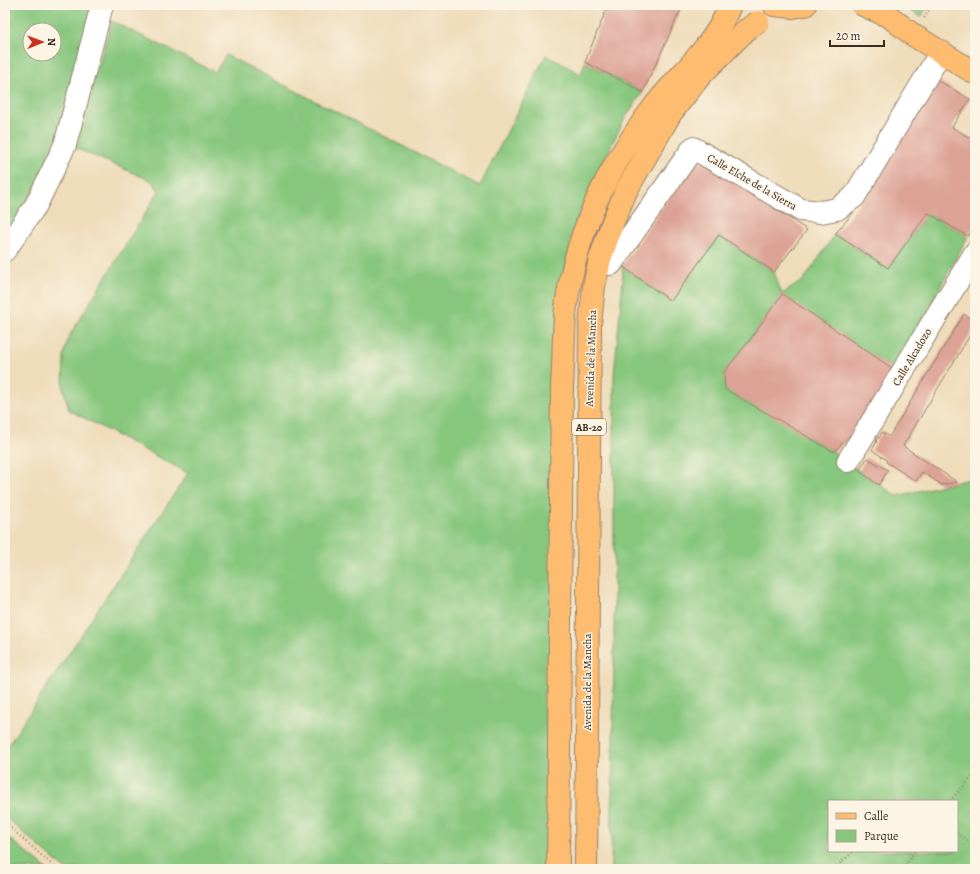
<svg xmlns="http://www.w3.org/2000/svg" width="980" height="874" font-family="Alegreya,serif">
  <rect width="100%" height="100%" fill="#fcf5e5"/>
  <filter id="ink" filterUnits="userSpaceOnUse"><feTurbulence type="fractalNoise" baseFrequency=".025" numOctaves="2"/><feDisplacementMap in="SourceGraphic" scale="8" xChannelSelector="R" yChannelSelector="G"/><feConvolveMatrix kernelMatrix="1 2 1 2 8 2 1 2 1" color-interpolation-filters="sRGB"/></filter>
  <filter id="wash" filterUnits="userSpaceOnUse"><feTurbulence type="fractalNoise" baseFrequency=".012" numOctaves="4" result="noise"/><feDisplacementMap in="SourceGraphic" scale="16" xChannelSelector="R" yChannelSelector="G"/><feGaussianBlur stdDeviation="0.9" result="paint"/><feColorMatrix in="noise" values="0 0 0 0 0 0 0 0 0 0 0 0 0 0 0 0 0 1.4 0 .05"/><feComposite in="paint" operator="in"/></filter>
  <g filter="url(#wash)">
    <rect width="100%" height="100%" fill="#eedcba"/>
    <path fill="#86c67d" stroke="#60784e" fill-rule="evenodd" d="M5 5H99L57 150 5 240ZM30 30H54V54H30Z
      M901 5H928L921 17Z
      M112 21 215 72 226 55 480 186 546 55 581 74 585 62 643 92 625 118 591 186 573 228 559 305 549 869H65L5 817V750L188 473 69 410 63 387 64 355 68 338 159 191 152 181 73 147Z
      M928 213 968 236 895 370 782 295 749 341 725 372V388L834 452V453L859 471 897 496 969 479 975 470V810L971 815 975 817V869H611L614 665V374L623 280 622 266 671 301 719 235 774 272 782 294 804 280 835 234 888 268ZM829 801H957V851H829Z
      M5 835 47 869H5Z"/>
    <g id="blocks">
      <path fill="#dca295" d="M608 5H683L643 92 585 62Z
        M935 79 970 99 952 127 975 141V224L968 236 928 213 888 268 835 234 852 214 865 195Z
        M705 162 807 230 774 272 719 235 671 301 622 266 693 163Z
        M782 294 895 370 866 418 834 452 725 389 724 372 749 341Z
        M964 314 975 321V327L903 446 957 482 942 485 922 472 916 481 886 462 887 460 872 450 877 441 876 440 878 437 879 438 882 432 889 437Z
        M867 458 888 470 879 485 859 471Z"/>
    </g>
  </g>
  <g filter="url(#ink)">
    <use href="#blocks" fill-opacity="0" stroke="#94836c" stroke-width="1"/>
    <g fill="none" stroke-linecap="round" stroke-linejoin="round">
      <g stroke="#94836c" stroke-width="24">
        <path id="minor" d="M5 250 36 205 65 145 102 5
          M611 264 693 148 801 210 821 212 837 209 854 197 941 52
          M848 461 975 253"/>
      </g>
      <g stroke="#94836c" stroke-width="24">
        <path id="major" d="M774 5 793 7 805 5
          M863 5 890 17 913 35 975 73
          M558 869 562 386C564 360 563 333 566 307 576 230 609 165 656 104 682 71 715 45 730 5
          M586 869 590 324 594 286 600 259 612 224 626 191 671 113 701 75 745 31"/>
      </g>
      <path stroke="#94836c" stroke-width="2.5" stroke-dasharray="1 3" stroke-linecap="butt" d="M924 18 932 5
        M950 801 975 774
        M5 823 57 869
        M957 833 975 846
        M834 869 854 851
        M903 869 915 851"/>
      <use href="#minor" stroke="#fff" stroke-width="22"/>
      <use href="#major" stroke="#fdbc70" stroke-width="22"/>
      <g stroke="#94836c" stroke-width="24" stroke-linecap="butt">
        <path id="major-bridge" d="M745 31 758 22"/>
      </g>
      <use href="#major-bridge" stroke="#fdbc70" stroke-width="22"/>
    </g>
  </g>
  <g text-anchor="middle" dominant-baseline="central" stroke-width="3" stroke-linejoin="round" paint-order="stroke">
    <rect fill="#fcf5e5" stroke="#75675a" stroke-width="1" x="572" y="419" width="34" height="16" rx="3"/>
    <g font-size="10" font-weight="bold" fill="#3b2a1e">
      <text x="589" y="427">AB-20</text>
    </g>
    <g font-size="11" fill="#3b2a1e" stroke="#fcf5e5">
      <text transform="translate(752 182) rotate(30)">Calle Elche de la Sierra</text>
      <text transform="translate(912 357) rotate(-59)">Calle Alcadozo</text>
      <text transform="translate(591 358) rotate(-88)">Avenida de la Mancha</text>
      <text transform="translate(587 682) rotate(-90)">Avenida de la Mancha</text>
    </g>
  </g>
  <rect width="980" height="874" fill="none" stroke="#fcf5e5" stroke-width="20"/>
  <rect x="828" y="800" width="130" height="52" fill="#fcf5e5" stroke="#afa495"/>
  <rect x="836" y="813" width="20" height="6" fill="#fdbc70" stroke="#afa495"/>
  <text x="864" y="820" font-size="12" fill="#3b2a1e">Calle</text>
  <rect x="836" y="830" width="20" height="12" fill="#86c67d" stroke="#afa495"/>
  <text x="864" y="840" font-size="12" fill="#3b2a1e">Parque</text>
  <g transform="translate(42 42) rotate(89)"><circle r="19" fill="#fcf5e5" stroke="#afa495"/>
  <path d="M0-3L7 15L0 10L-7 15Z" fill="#c8321e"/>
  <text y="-6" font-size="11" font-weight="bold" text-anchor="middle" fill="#3b2a1e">N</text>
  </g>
  <path d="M830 40v6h54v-6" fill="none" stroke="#3b2a1e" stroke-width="2"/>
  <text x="836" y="40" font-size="12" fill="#3b2a1e" stroke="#fcf5e5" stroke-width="3" paint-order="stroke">20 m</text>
</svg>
